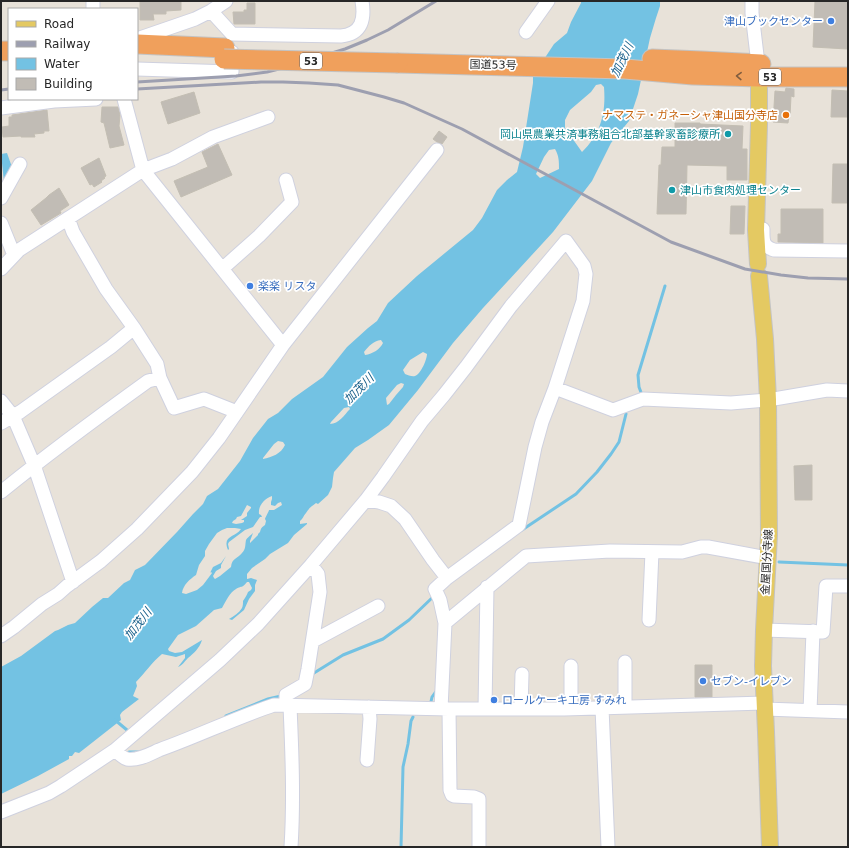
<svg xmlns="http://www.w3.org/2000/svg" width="849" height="848" font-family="'DejaVu Sans','Noto Sans JP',sans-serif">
  <rect width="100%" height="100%" fill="#e8e2d9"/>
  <path fill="#73c2e3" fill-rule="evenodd" d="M581 1H660V6L656 18 650 38 638 94 629 121 611 143 592 181 553 232 542 244 483 308 453 343 418 390 389 425 368 440 355 448 334 472 333 478 332 487 328 495 318 504 316 503C312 506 308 509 306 513 303 516 303 519 300 521V524L307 523V524L294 535 288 543 270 554 265 559 252 568 247 574V579L251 578 257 580 255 585V591L249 599 244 610 232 620 229 619C234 616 239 613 242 608 243 606 243 603 243 601 245 598 247 595 248 592L251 590 252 588 249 582H247C241 589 243 585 236 589 230 592 226 601 222 608L214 610 196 626 178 635 168 649 169 651 175 653 182 652 202 640C199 649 194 653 188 658 184 662 183 665 178 667L185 658V654L176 657 162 654C152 662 145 673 136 682L137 686 133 696 139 699 122 712 120 715 121 720 79 753 75 752 72 756H69V759L38 776 1 794V667L21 656 55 631 58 630 68 625 75 623 92 607 103 598H108L124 583 130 580 135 570 145 565 177 532 193 514 203 504 207 496 218 489 240 461 253 438 268 419 278 413 292 399 323 377 347 347 368 328 377 321 388 303 417 276 473 230 482 218 497 190 507 180 517 172 523 147 533 83V76L554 44 567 33 571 22 581 3ZM601 84 604 87C606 113 601 133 582 152L565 128V120L570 110 591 92 596 85ZM555 149C559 156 559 161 559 169L540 178 536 174 544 157 549 150ZM381 340 383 343C380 349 373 354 365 355L364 352C369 346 373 341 381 340ZM423 352 427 354C427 359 421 374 415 376 412 377 408 375 405 374L403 370 410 360ZM401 383 404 384 403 387 396 395 389 404 387 405 386 398 397 385ZM349 407 350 409C344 415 339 424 330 424L331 422 344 408ZM278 441 283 442 285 445C281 454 272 457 263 459V458L274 444ZM272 496V499L271 502V505L275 506 278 503 281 502 282 505 274 510H269C269 511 265 518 265 519L266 521 265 525C262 527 261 528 260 532L258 534V535L250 543V541L253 533C251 535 247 538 246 540 245 545 246 549 242 553 237 559 232 558 231 567L220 576 215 579 214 578 213 576 216 571 221 568V565L226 556 221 563 213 567 210 573 211 572 212 573 203 585 197 590 186 594 182 593C183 585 190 579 196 575L199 565 205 556V551L209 544 217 533 222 530 227 528H235L241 529C235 538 222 535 228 550L229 549 228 544 229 542 245 530 253 527 260 517H262L261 515 259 514C258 506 264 499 272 496ZM247 505 251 507V508L247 513V516L241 520H244V522L242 523 236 524 232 523 233 521 236 519 237 517 241 516Z
    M7 153 13 170 4 182 1 154Z"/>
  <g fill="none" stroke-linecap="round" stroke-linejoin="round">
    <path stroke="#73c2e3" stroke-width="3" d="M642 395 639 387 638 375 665 286
      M522 530 576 494 597 472 611 454 619 442 626 414
      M779 562 848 565
      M314 673 343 655 383 639 409 620 434 596
      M430 706 432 697 437 690
      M226 716 268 699 281 696
      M115 720 127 730
      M129 752H140
      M401 847 403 767 408 744 411 721 413 717"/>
  </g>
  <path fill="#c1bcb5" stroke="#c3beb3" d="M140 1H181V10L166 11V14H153L154 20H140Z
    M815 1H848V41H847V49L813 47Z
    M247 3H255V24H234L233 12H244V10H247Z
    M786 88 794 89V97L791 96 790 116H789L788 123 773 122 775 91 785 92Z
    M832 90 848 91V117H831Z
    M194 92 200 113 168 124 161 102Z
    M102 107H118L120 115 119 126 124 145 110 148 104 123 101 122Z
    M47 110 49 131H44V133L34 134 35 137H21V136L3 137 2 127 9 126V117H12V115Z
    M675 123H700V124L743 126 742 149H747V180H727V166L687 165 686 214H657L659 165H661L662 147H675Z
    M439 131 447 137 442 144 437 142 433 139Z
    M218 144 232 175 181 197 174 181 208 167 202 152Z
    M99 158 106 176 104 177 105 178 101 181 102 182 94 187 92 184 90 185 81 168Z
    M833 164H848V203H832Z
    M59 188 69 205 60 211 61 213 41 225 31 210 46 198 49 195Z
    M731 206H745L744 234H730Z
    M781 209H823V243L778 242V234H781Z
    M812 465V500H795L794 466Z
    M695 665H712V697H695Z"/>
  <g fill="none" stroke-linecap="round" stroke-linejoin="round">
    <g stroke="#cfd1df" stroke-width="15">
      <path id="minor" d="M752 1V13L758 64
        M93 9V1
        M211 11 232 34 341 36C362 34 365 19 362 1
        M526 32 548 1
        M137 39 195 19 211 11 226 1
        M137 69 232 72V52
        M124 99 143 170 283 345
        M1 108 54 101 96 99
        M1 198 20 164
        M68 218 73 232 106 289 134 328 157 364 160 378 174 408 204 399 237 412
        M1 223 14 255
        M763 229C763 240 762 246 774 250L848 251
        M1 269 19 250 143 170 172 159 213 137 268 117
        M222 269 259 236 292 202 286 180
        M1 401 13 416 34 465 73 582
        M1 423 20 412 111 347 134 328
        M1 492C49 453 98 417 148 381L160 378
        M366 500 379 502 391 506 405 519 433 560 447 578 519 525 535 447 542 422 555 388
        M649 620 652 552
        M445 623 440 600 435 589 447 578
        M764 630 823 632 826 586H848
        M1 636 14 627 42 604 58 594 67 586 101 561 137 529 192 472 219 438 283 345 437 150
        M313 641 378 606
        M625 662V707
        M286 705V695L305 684 308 669 320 592 318 574 311 565
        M290 706C292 752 294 800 291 847
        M602 708 608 847
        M441 709 445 623 526 556 610 551 682 552 701 547H708L768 558
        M449 709 450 790 452 795 454 796 474 797 479 799V847
        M485 709 487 587
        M521 709 522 674
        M571 709V666
        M765 709 848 712
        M810 711 813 631
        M115 750C118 753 123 758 127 759 138 761 150 754 159 750 198 736 235 718 274 705L449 709H564L765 703
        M367 760 370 719 369 707
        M1 812 49 793 61 786 115 750 220 660 258 624 311 565 366 500 383 477 422 421 444 395 466 367 511 306 566 241 584 266 586 274 583 301 555 388 613 410 643 399 731 403 768 400 827 390 848 391"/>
    </g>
    <g stroke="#c3c3c3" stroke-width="18">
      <path id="major" d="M758 264 756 230 759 124V66
        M759 276 765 339 768 400 769 535 764 630 763 666 766 732 770 847"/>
    </g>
    <g stroke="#c3c3c3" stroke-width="21">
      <path id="highway" d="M137 44 225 48
        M1 51H9
        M652 59 702 61 761 64
        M398 63 625 69 693 75 759 77H848"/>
    </g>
    <use href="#minor" stroke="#fff" stroke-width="13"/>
    <use href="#major" stroke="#e4c962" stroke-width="16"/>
    <use href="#highway" stroke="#f0a05c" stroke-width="19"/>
    <path stroke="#9d9fb0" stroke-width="3" d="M137 82 236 76 267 72 283 68 345 49 367 40 388 30 436 1
      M137 89 261 82H283L309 83 338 85 384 97 404 103 462 129 671 242 745 269 781 275 808 278 848 279
      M1 90 9 89"/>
    <g stroke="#c3c3c3" stroke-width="21" stroke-linecap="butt">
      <path id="highway-bridge" d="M224 59 398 63"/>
    </g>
    <use href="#highway-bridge" stroke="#f0a05c" stroke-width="19"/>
  </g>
  <defs><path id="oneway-chevron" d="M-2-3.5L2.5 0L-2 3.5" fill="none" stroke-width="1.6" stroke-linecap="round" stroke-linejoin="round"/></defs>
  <use stroke="#815d3f" href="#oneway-chevron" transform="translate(739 76) rotate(-178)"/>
  <g fill="#3f7fe0" stroke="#fff" stroke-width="1.5">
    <circle cx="831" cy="21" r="4"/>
    <circle cx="250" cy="286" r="4"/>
    <circle cx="703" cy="681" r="4"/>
    <circle cx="494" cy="700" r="4"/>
  </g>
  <circle fill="#e8710a" stroke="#fff" stroke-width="1.5" cx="786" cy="115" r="4"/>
  <g fill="#0f9aa8" stroke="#fff" stroke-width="1.5">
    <circle cx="728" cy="134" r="4"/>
    <circle cx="672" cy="190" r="4"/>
  </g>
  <g text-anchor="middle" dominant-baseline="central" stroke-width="3.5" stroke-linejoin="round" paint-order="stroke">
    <g fill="#fff" stroke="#686868" stroke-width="1">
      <rect x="300" y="53" width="22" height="16" rx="3"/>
      <rect x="759" y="69" width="22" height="16" rx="3"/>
    </g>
    <g font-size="10" font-weight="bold" fill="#272727">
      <text x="311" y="61">53</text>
      <text x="770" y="77">53</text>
    </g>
    <g font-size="11" fill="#366cbe" stroke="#fff" text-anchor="start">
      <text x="823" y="21" text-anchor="end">津山ブックセンター</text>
      <text x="258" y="286">楽楽 リスタ</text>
      <text x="711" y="681">セブン-イレブン</text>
      <text x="502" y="700">ロールケーキ工房 すみれ</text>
    </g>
    <g font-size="11" fill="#272727" stroke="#fff">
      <text transform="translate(493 65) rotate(1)">国道53号</text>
      <text transform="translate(767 562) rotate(-87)">金屋国分寺線</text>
    </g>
    <g font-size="11" fill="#c56008" stroke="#fff" text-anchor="end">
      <text x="778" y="115">ナマステ・ガネーシャ津山国分寺店</text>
    </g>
    <g font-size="11" fill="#0d838f" stroke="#fff" text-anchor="end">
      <text x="720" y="134">岡山県農業共済事務組合北部基幹家畜診療所</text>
      <text x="680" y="190" text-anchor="start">津山市食肉処理センター</text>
    </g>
    <g font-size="12" font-style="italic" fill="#175f8a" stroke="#fff">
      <text transform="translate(622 60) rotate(-64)">加茂川</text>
      <text transform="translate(359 389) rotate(-45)">加茂川</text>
      <text transform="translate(138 624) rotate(-52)">加茂川</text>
    </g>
  </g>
  <rect width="849" height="848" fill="none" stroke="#272727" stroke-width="4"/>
  <rect x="8" y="8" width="130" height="92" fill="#ffffff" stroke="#a9a9a9"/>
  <rect x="16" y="21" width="20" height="6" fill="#e4c962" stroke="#a9a9a9"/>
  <text x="44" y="28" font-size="12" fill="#272727">Road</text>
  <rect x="16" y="41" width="20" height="6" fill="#9d9fb0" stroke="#a9a9a9"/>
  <text x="44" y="48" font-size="12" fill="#272727">Railway</text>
  <rect x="16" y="58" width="20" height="12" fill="#73c2e3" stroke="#a9a9a9"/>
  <text x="44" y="68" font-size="12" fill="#272727">Water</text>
  <rect x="16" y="78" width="20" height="12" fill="#c1bcb5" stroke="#a9a9a9"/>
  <text x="44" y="88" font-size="12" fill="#272727">Building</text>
</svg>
